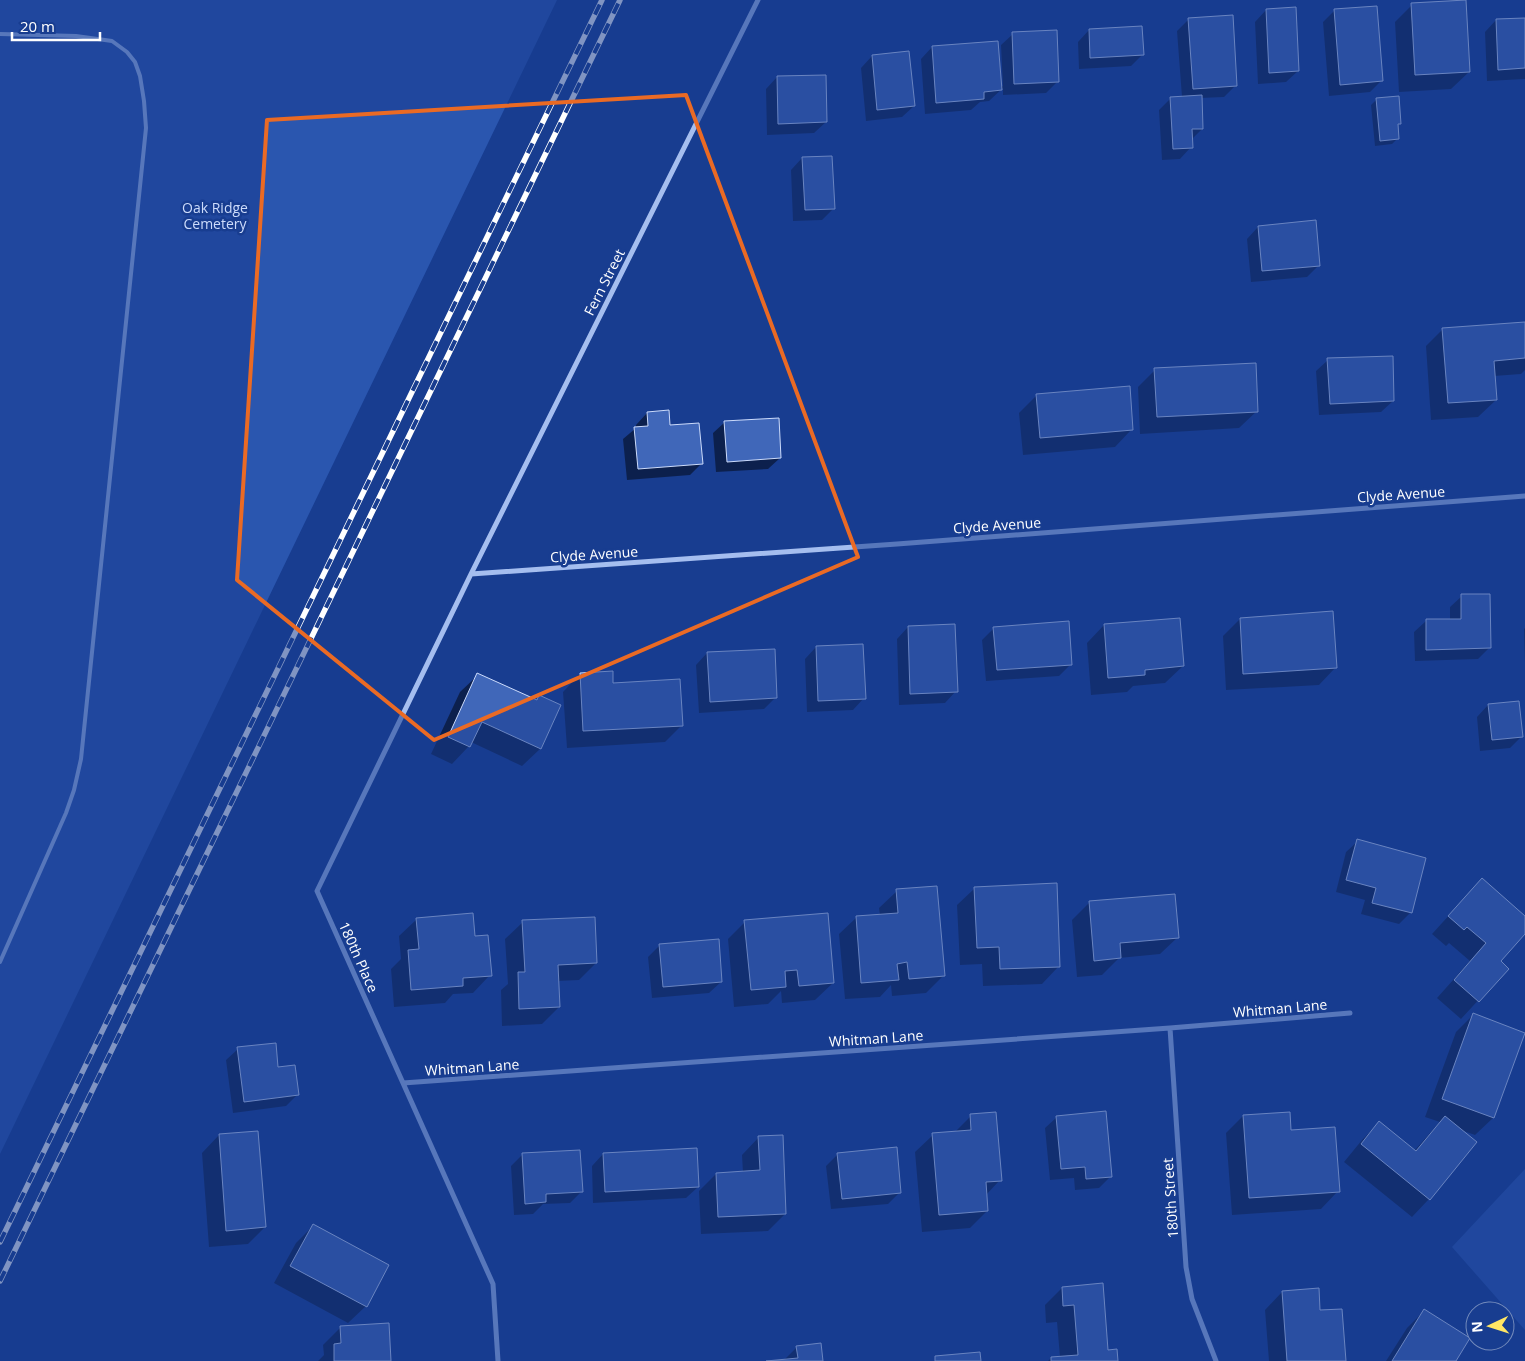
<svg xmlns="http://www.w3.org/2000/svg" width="1525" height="1361" font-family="'Open Sans',sans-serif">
  <rect width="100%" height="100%" fill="#183d90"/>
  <path fill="#2a56af" d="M0 0H557L0 1154Z
    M1525 1169V1330L1452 1247Z"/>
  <path fill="#0007" d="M1412 5 1469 72 1451 89 1399 92 1395 22Z
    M1266 10 1298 71 1286 82 1258 84 1255 22Z
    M1335 10 1381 81 1370 92 1329 96 1323 22Z
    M1189 19 1235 86 1224 97 1200 98 1202 129 1191 140V147L1180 159 1162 160 1159 110 1171 98 1182 97 1177 31Z
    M1525 19V79L1487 81 1485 32 1496 20Z
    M1089 30 1142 55 1131 66 1079 69 1078 42Z
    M1013 34 1058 81 1046 93 1003 95V88L989 101 980 102 971 110 925 114 921 59 932 47 1001 87 1003 86 1001 45Z
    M872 56 914 106 902 117 866 121 861 68Z
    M777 77 826 122 814 133 767 135 766 89Z
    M1377 99 1400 123 1397 126 1398 138 1392 144 1375 146 1371 105Z
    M802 158 834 208 822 220 793 221 791 170Z
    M1258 227 1319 265 1307 277 1251 282 1247 239Z
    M1525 323V370L1521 374 1494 376 1496 400 1478 417 1431 420 1426 346 1443 329Z
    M1328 360 1393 401 1381 412 1319 415 1316 371Z
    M1155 370 1257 411 1239 428 1140 434 1138 387Z
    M1037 395 1132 429 1115 447 1023 455 1019 413Z
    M647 413 669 426 701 464 690 475 627 480 623 439 636 428V425Z
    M725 422 780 458 768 469 716 472 713 433Z
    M1462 596 1490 647 1478 659 1415 661 1414 632 1426 621 1450 620V607Z
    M1179 619 1183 666 1165 683 1133 686 1127 692 1091 695 1087 643 1104 625Z
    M1240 619 1336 667 1319 685 1226 690 1223 636Z
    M908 627 956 691 945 703 899 705 897 639Z
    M994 628 1071 664 1059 676 986 681 982 640Z
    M1525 628V663L1524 629Z
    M816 647 864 698 853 710 807 712 805 659Z
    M707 653 776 697 764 709 699 713 696 665Z
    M580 674 612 684 682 725 665 742 567 748 563 692Z
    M478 675 535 701 540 697 559 706 540 749 522 766 471 742 469 746 452 764 431 754 460 692Z
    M1518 702 1522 736 1510 748 1480 751 1477 717 1488 705Z
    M1358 841 1411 912 1399 924 1361 914 1365 900 1336 892 1346 852Z
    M1482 879 1525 917V932L1499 961 1507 969 1461 1019 1437 998 1470 961 1449 943 1446 946 1432 934Z
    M975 888 1059 966 1042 984 983 986 982 964 960 965 957 905Z
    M897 891 943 976 926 993 892 996 891 985 880 997 845 999 839 934 857 917 880 915 879 908Z
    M1174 895 1178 937 1160 954 1119 958 1102 975 1077 977 1072 920 1089 903Z
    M417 919 474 938 490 975 473 993 453 994 445 1003 394 1007 391 969 401 959 399 936Z
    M523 922 596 963 579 980 557 981 559 1007 542 1024 502 1026 501 990 508 984 505 939Z
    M745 922 833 983 815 1000 782 1003 781 991 768 1004 734 1007 728 939Z
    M660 945 721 982 709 993 652 998 648 957Z
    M1473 1015 1523 1033 1493 1118 1475 1135 1461 1130 1429 1199 1412 1217 1344 1162 1362 1140 1379 1123 1414 1151 1440 1122 1425 1117 1456 1032Z
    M238 1049 277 1068 297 1095 286 1106 233 1113 226 1060Z
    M971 1116 1000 1180 986 1195 987 1211 970 1228 922 1232 915 1152 933 1135 954 1133Z
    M1243 1116 1290 1131 1338 1191 1321 1209 1232 1215 1226 1133Z
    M1057 1117 1110 1177 1099 1188 1075 1190 1074 1178 1050 1180 1045 1128Z
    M219 1135 265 1227 248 1244 209 1247 202 1153Z
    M759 1137 785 1214 768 1231 701 1234 699 1191 716 1174 743 1173 742 1155Z
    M523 1154 582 1191 570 1203 543 1204 533 1214 514 1215 511 1166Z
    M603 1154 698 1187 686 1198 593 1203 592 1166Z
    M838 1154 900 1192 888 1204 831 1209 826 1166Z
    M313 1226 366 1306 348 1323 274 1283 296 1243Z
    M1062 1288 1107 1351 1117 1361H1048L1051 1358 1060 1357 1057 1322 1046 1323 1045 1305Z
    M1282 1292 1319 1312 1344 1361H1269L1265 1310Z
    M1425 1310 1454 1361H1386L1407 1328Z
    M341 1327 390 1361H318L324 1355 323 1345Z
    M797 1347 822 1361H779H783Z"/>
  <path fill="#4067b9" stroke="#ccdbfb" d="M1466 0 1470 72 1415 75 1411 3Z
    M1377 6 1383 81 1340 85 1334 9Z
    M1296 7 1299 71 1269 73 1266 9Z
    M1233 15 1237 86 1193 89 1188 18Z
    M1525 18V68L1498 70 1496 19Z
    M1142 26 1144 55 1090 58 1089 29Z
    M1057 30 1059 82 1014 84 1012 32Z
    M998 41 1002 90 984 92V99L936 103 932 46Z
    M909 51 915 106 877 110 872 55Z
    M826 75 827 122 778 124 777 76Z
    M1202 95 1203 129H1192L1193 148 1173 149 1170 97Z
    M1399 96 1401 124H1398L1399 139 1380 141 1376 98Z
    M832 156 835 209 805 210 802 157Z
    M1316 220 1320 266 1262 271 1258 226Z
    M1525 322V358L1494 361 1497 400 1448 403 1442 328Z
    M1393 356 1394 401 1330 404 1327 358Z
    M1256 363 1258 412 1157 417 1154 368Z
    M1130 386 1133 430 1040 438 1036 394Z
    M669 410 670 425 699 423 703 464 638 469 634 427 648 426 647 412Z
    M779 418 781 458 727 462 724 421Z
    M1461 594H1490L1491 648 1426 650V619H1461Z
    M1333 611 1337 668 1243 674 1240 618Z
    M1180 618 1184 666 1145 670V675L1108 678 1104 624Z
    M1069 621 1072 665 997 670 993 627Z
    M955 624 958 692 910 694 908 626Z
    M863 644 866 699 818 701 816 646Z
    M775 649 777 698 710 702 707 652Z
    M613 671V683L680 679 683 726 583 731 580 673Z
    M477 673 537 700 539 695 561 705 541 749 482 722 470 747 448 737Z
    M1519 701 1523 737 1492 740 1488 704Z
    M1357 839 1426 858 1412 913 1372 903 1376 888 1346 880Z
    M1482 878 1525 916V934L1501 961 1509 969 1479 1002 1454 980 1486 943 1467 927 1464 930 1448 916Z
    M1057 883 1060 967 1000 969 999 947 977 948 974 887Z
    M937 886 945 976 909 979 907 962 897 964 899 980 861 983 856 916 898 913 896 889Z
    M1175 894 1179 938 1120 943 1121 958 1094 961 1089 901Z
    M473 913 475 936 488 935 492 976 463 978V986L411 990 408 950 419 949 416 918Z
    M828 913 834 983 799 986 797 970 785 971 786 987 751 990 744 920Z
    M595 917 597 963 558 965 560 1007 519 1009 518 972H525L522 920Z
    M719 939 722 982 663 987 659 944Z
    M1473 1013 1525 1033 1494 1118 1442 1099Z
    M276 1043 278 1067 295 1065 299 1095 244 1102 237 1047Z
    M1106 1111 1112 1177 1086 1179 1085 1167 1061 1169 1056 1116Z
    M996 1112 1002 1181 986 1182 988 1211 939 1215 932 1133 971 1130 970 1114Z
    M1290 1112 1291 1130 1335 1127 1340 1192 1249 1198 1243 1115Z
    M1445 1116 1477 1142 1430 1200 1361 1144 1379 1121 1416 1151Z
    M258 1131 266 1227 226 1231 219 1134Z
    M783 1135 786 1214 718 1217 716 1173 760 1170 758 1136Z
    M897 1147 901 1193 842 1199 837 1153Z
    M697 1148 699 1187 605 1192 603 1153Z
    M580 1150 583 1192 546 1194V1202L525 1204 522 1153Z
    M313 1224 389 1265 367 1307 290 1266Z
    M1103 1283 1108 1350 1117 1349 1118 1361H1051V1357L1078 1355 1074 1305 1063 1306 1062 1287Z
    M1319 1288 1320 1310 1342 1309 1346 1361H1287L1282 1291Z
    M1424 1309 1470 1338 1456 1361H1392Z
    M389 1323 391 1361H334V1344L341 1343 340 1326Z
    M821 1343 823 1361H766L798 1358 796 1346Z
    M980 1352 981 1361H935V1356Z"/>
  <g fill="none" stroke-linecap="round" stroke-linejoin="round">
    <path stroke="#a5beef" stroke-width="4" d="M0 34 76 36 112 41 127 52 135 62 140 76 144 101 146 128 81 759 74 790 66 813 0 962"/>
    <path stroke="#a5beef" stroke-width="5" d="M471 574 897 544 1525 496
      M1170 1028 1186 1267 1192 1299 1216 1361
      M403 1083 1170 1028 1350 1013
      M498 1361 493 1284 317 891 471 574 758 0"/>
    <g stroke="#fff" stroke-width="5.5">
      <path id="rail" d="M0 1242 602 0
        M0 1281 620 0"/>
    </g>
    <use href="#rail" stroke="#183d90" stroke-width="4" stroke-dasharray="11" stroke-linecap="butt"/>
  </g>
  <path d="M0 0H1525V1361H0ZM686 95 858 557 434 740 237 580 267 120Z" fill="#183d90" fill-opacity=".55" fill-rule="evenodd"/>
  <path fill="none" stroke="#ea6a24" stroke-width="4" stroke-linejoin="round" d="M686 95 858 557 434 740 237 580 267 120Z"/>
  <g text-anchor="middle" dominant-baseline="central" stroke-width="5" stroke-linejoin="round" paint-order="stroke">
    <g font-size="14" fill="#ccdbfb" stroke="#183d90">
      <text x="215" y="207">Oak Ridge<tspan x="215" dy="16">Cemetery</tspan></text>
    </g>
    <g font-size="14" fill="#fff" stroke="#183d90">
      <text transform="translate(604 282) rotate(-63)">Fern Street</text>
      <text transform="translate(1401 494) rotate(-4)">Clyde Avenue</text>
      <text transform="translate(997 525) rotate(-4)">Clyde Avenue</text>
      <text transform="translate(594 554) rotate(-4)">Clyde Avenue</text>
      <text transform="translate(359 957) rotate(66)">180th Place</text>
      <text transform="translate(1280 1008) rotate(-5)">Whitman Lane</text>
      <text transform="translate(876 1038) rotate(-4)">Whitman Lane</text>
      <text transform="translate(472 1067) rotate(-4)">Whitman Lane</text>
      <text transform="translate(1170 1198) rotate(-94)">180th Street</text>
    </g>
  </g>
  <g transform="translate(1490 1326) rotate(266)"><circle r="24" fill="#183d90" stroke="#748bbc"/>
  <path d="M0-4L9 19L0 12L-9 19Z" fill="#ffe664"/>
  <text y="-8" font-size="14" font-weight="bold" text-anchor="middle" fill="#ffffff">N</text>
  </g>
  <path d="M12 32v8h88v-8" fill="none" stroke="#ffffff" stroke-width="2.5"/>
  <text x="20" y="32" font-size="15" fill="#ffffff" stroke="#183d90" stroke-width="4" paint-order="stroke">20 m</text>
</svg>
